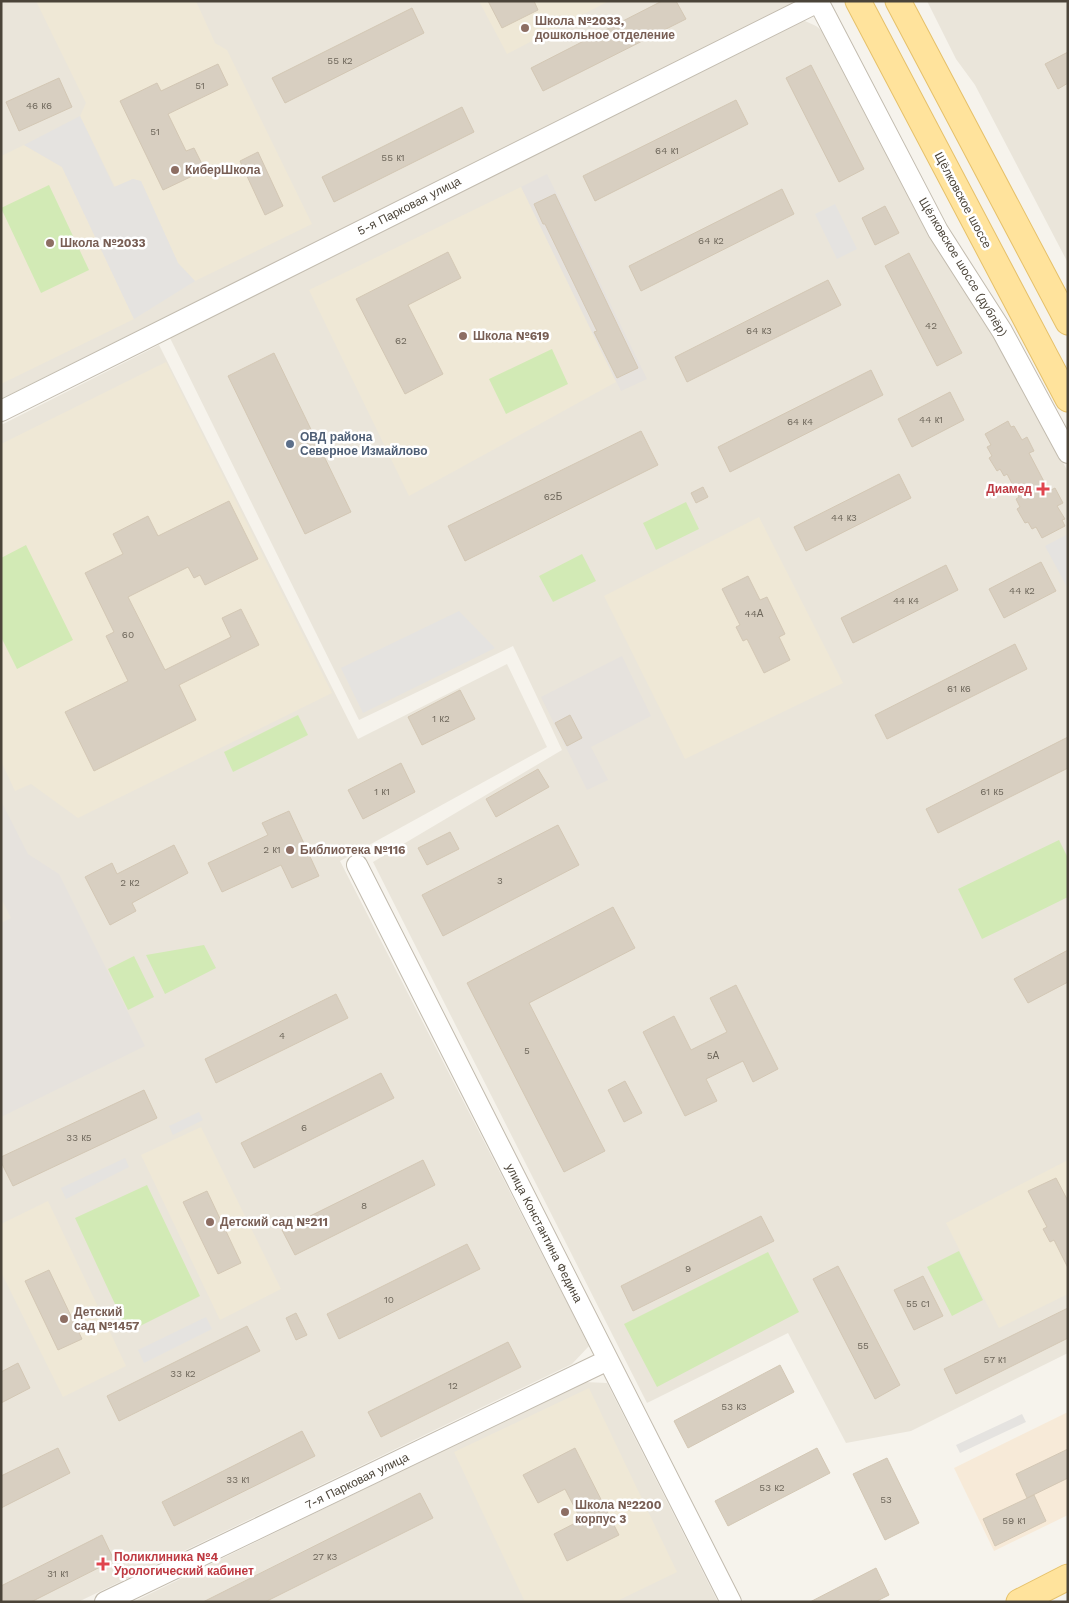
<svg xmlns="http://www.w3.org/2000/svg" width="1069" height="1603" font-family="'Work Sans',sans-serif">
  <rect width="100%" height="100%" fill="#f6f3ec"/>
  <path fill="#eae5da" d="M1 1H796L791 5 1 399Z
    M927 1H1068V263L975 85 956 59Z
    M805 21 816 26 828 35 980 311 1016 372 1068 472V1353L911 1431 846 1443 788 1333 647 1403 373 862 562 750 513 646 359 720 169 336 789 24Z
    M159 345 358 739 507 664 547 747 340 861 589 1346 572 1364 78 1602H1V425Z
    M584 1382 607 1383 718 1602H133Z"/>
  <path fill="#f7ead8" d="M1068 1412V1515L994 1551 954 1468Z"/>
  <path fill="#e6e2dd" d="M547 174 647 379 621 391 521 187Z
    M622 656 651 716 591 747 608 780 587 790 541 697Z
    M1 801 28 854 59 874 145 1046 1 1117V923L11 918 1 898Z"/>
  <path fill="#efe8d6" fill-rule="evenodd" d="M36 1H196L215 43 227 50 312 224 195 281 178 263 141 181 133 179 115 187 80 116 86 103ZM257 152 283 206 266 215 240 161Z
    M479 1H606L607 2 507 54Z
    M24 145 62 167 134 319 1 384V156Z
    M521 187 616 382 409 496 309 290Z
    M166 362 332 693 78 818 31 784 15 791 1 761V444Z
    M759 517 843 683 685 759 604 596Z
    M201 1127 281 1289 220 1320 141 1155Z
    M1068 1160V1294L999 1328 946 1223Z
    M48 1201 126 1366 63 1397 1 1272V1224Z
    M589 1388 677 1572 615 1602H525L454 1452Z"/>
  <path fill="#d2eab5" d="M49 185 89 270 41 293 1 208Z
    M552 349 568 384 506 414 489 379Z
    M686 502 699 529 656 550 643 523Z
    M26 545 73 640 17 669 1 637V558Z
    M582 554 596 581 553 602 539 576Z
    M298 715 308 735 233 772 224 752Z
    M1059 840 1068 858V897L982 939 958 889Z
    M204 945 216 968 165 994 146 955Z
    M134 956 154 997 128 1010 108 969Z
    M147 1185 200 1296 128 1332 75 1218Z
    M959 1251 983 1300 952 1316 927 1267Z
    M768 1252 799 1312 657 1387 624 1324Z"/>
  <path fill="#e5e3e0" d="M80 116 114 187 133 179 141 181 178 263 195 281 134 319 62 167 24 145Z
    M835 204 857 249 837 259 815 214Z
    M1068 534V589L1045 546Z
    M459 611 495 648 363 713 341 668Z
    M199 1112 203 1120 173 1135 169 1126Z
    M125 1158 129 1167 66 1199 61 1188Z
    M206 1317 212 1329 144 1363 138 1350Z
    M1022 1414 1026 1422 960 1453 956 1445Z"/>
  <path fill="#d8cfc1" stroke="#d3c7b4" d="M488 1H534L538 10 502 28Z
    M662 1H676L686 19 543 91 531 68Z
    M412 8 424 33 285 103 272 78Z
    M1068 52V83L1058 89 1045 64Z
    M218 64 228 85 168 114 186 151 194 148 205 170 163 190 120 101 157 83 161 91Z
    M811 65 864 169 839 182 786 78Z
    M59 78 72 107 19 131 6 102Z
    M736 100 748 124 595 201 583 176Z
    M462 107 474 132 334 202 322 177Z
    M258 152 283 206 265 215 240 161Z
    M782 189 794 214 641 291 629 266Z
    M555 194 638 368 617 378 594 332 597 331 545 224H543L534 204Z
    M885 206 899 233 875 245 862 218Z
    M448 252 461 278 408 305 443 374 405 394 356 299Z
    M909 253 962 353 937 366 885 266Z
    M828 280 841 305 687 382 675 357Z
    M274 353 351 512 305 534 228 376Z
    M871 370 883 395 730 472 718 447Z
    M950 392 964 420 912 447 898 419Z
    M1008 421 1011 427 1014 426 1022 440 1027 437 1034 451 1029 453 1049 491 1055 488 1063 503 1057 506 1065 519 1062 520 1065 526 1042 538 1036 527 1032 529 1028 522 1025 523 1017 509 1020 507 1016 499 1019 497 1007 474 1004 476 1000 469 997 471 989 458 992 456 987 447 991 445 985 434Z
    M641 431 658 465 465 561 448 526Z
    M899 474 911 498 806 551 794 527Z
    M703 487 708 497 696 503 691 493Z
    M229 501 258 559 205 585 200 575 194 578 188 567 128 597 165 670 231 637 222 618 241 609 259 645 179 685 196 720 94 771 65 712 128 681 106 636 114 632 85 573 123 554 113 534 148 516 158 536Z
    M1041 562 1056 591 1004 618 989 589Z
    M946 565 958 590 853 643 841 618Z
    M748 576 760 600 767 597 785 634 779 637 790 660 764 673 747 639 743 641 736 627 740 625 722 589Z
    M1015 644 1027 669 887 739 875 715Z
    M460 690 475 719 422 745 408 717Z
    M570 715 582 738 567 746 555 723Z
    M1068 737V768L938 833 926 809Z
    M401 763 415 792 363 819 348 790Z
    M538 769 549 787 496 817 486 799Z
    M289 811 319 876 292 888 281 865 222 892 208 863 268 835 262 823Z
    M558 825 579 865 443 936 422 895Z
    M450 832 459 849 427 865 418 848Z
    M174 845 188 873 132 903 136 911 110 925 85 877 112 863 117 874Z
    M613 907 635 948 529 1003 605 1151 564 1172 467 983Z
    M1068 950V982L1028 1003 1014 979Z
    M736 985 778 1069 753 1082 743 1061 706 1079 717 1101 685 1116 643 1032 674 1016 691 1050 727 1032 710 998Z
    M336 994 348 1018 216 1083 205 1059Z
    M381 1073 394 1098 254 1168 241 1143Z
    M625 1081 642 1113 624 1122 608 1090Z
    M144 1090 157 1118 13 1186 1 1162V1157Z
    M423 1160 435 1185 295 1255 282 1230Z
    M1056 1178 1068 1201V1268L1054 1240 1050 1242 1043 1229 1047 1227 1028 1191Z
    M207 1191 241 1263 218 1274 183 1202Z
    M761 1216 774 1241 633 1311 621 1286Z
    M467 1244 480 1269 339 1339 327 1314Z
    M838 1266 900 1385 875 1399 813 1279Z
    M49 1270 82 1339 58 1350 25 1281Z
    M923 1276 943 1316 914 1330 894 1290Z
    M1068 1308V1338L956 1394 944 1369Z
    M296 1313 307 1335 296 1340 286 1318Z
    M247 1326 260 1351 119 1421 107 1396Z
    M508 1342 521 1367 381 1437 368 1412Z
    M18 1363 30 1388 1 1403V1372Z
    M780 1365 794 1392 688 1448 674 1421Z
    M302 1431 315 1456 174 1526 162 1502Z
    M58 1448 70 1473 1 1508V1476Z
    M575 1448 619 1535 567 1561 554 1534 581 1520 565 1489 538 1503 523 1475Z
    M817 1448 830 1473 728 1526 715 1501Z
    M1068 1449V1478L1027 1498 1016 1474Z
    M887 1458 919 1523 885 1540 853 1474Z
    M420 1493 433 1518 265 1602H203Z
    M1034 1495 1046 1521 995 1546 983 1519Z
    M102 1535 114 1560 31 1602H1V1586Z
    M876 1568 889 1595 875 1602H810Z"/>
  <g fill="none" stroke-linecap="round" stroke-linejoin="round">
    <g stroke="#c2bbae" stroke-width="22">
      <path id="minor" d="M818 1 938 231 1002 331 1068 453
        M1 411 818 2
        M357 865 731 1602
        M105 1602 608 1360"/>
    </g>
    <g stroke="#e6c16a" stroke-width="27">
      <path id="major" d="M858 1 1068 399
        M898 1 1068 322
        M1019 1602 1068 1577"/>
    </g>
    <use href="#minor" stroke="#fff" stroke-width="20"/>
    <use href="#major" stroke="#ffe39c" stroke-width="25"/>
  </g>
  <g fill="#8d6e63" stroke="#fff" stroke-width="2">
    <circle cx="525" cy="28" r="5"/>
    <circle cx="175" cy="170" r="5"/>
    <circle cx="50" cy="243" r="5"/>
    <circle cx="463" cy="336" r="5"/>
    <circle cx="290" cy="850" r="5"/>
    <circle cx="210" cy="1222" r="5"/>
    <circle cx="64" cy="1319" r="5"/>
    <circle cx="565" cy="1512" r="5"/>
  </g>
  <circle fill="#5c6f8a" stroke="#fff" stroke-width="2" cx="290" cy="444" r="5"/>
  <g fill="#e0444e" stroke="#fff" stroke-width="2">
    <path d="M1040.5 481.5h5v5h5v5h-5v5h-5v-5h-5v-5h5z"/>
    <path d="M100.5 1556.5h5v5h5v5h-5v5h-5v-5h-5v-5h5z"/>
  </g>
  <g text-anchor="middle" dominant-baseline="central" stroke-width="5" stroke-linejoin="round" paint-order="stroke">
    <g font-size="10" fill="#6e675b">
      <text x="340" y="60">55 к2</text>
      <text x="200" y="85">51</text>
      <text x="39" y="105">46 к6</text>
      <text x="155" y="131">51</text>
      <text x="667" y="150">64 к1</text>
      <text x="393" y="157">55 к1</text>
      <text x="711" y="240">64 к2</text>
      <text x="931" y="325">42</text>
      <text x="759" y="330">64 к3</text>
      <text x="401" y="340">62</text>
      <text x="931" y="419">44 к1</text>
      <text x="800" y="421">64 к4</text>
      <text x="553" y="496">62Б</text>
      <text x="844" y="517">44 к3</text>
      <text x="1022" y="590">44 к2</text>
      <text x="906" y="600">44 к4</text>
      <text x="754" y="613">44А</text>
      <text x="128" y="634">60</text>
      <text x="959" y="688">61 к6</text>
      <text x="441" y="718">1 к2</text>
      <text x="382" y="791">1 к1</text>
      <text x="992" y="791">61 к5</text>
      <text x="272" y="849">2 к1</text>
      <text x="500" y="880">3</text>
      <text x="130" y="882">2 к2</text>
      <text x="282" y="1035">4</text>
      <text x="527" y="1050">5</text>
      <text x="713" y="1055">5А</text>
      <text x="304" y="1127">6</text>
      <text x="79" y="1137">33 к5</text>
      <text x="364" y="1205">8</text>
      <text x="688" y="1268">9</text>
      <text x="389" y="1299">10</text>
      <text x="918" y="1303">55 с1</text>
      <text x="863" y="1345">55</text>
      <text x="995" y="1359">57 к1</text>
      <text x="183" y="1373">33 к2</text>
      <text x="453" y="1385">12</text>
      <text x="734" y="1406">53 к3</text>
      <text x="238" y="1479">33 к1</text>
      <text x="772" y="1487">53 к2</text>
      <text x="886" y="1499">53</text>
      <text x="1014" y="1520">59 к1</text>
      <text x="325" y="1556">27 к3</text>
      <text x="58" y="1573">31 к1</text>
    </g>
    <g font-size="12" font-weight="bold" fill="#785e54" stroke="#fff" text-anchor="start">
      <text x="535" y="21">Школа №2033,<tspan x="535" dy="14">дошкольное отделение</tspan></text>
      <text x="185" y="170">КиберШкола</text>
      <text x="60" y="243">Школа №2033</text>
      <text x="473" y="336">Школа №619</text>
      <text x="300" y="850">Библиотека №116</text>
      <text x="220" y="1222">Детский сад №211</text>
      <text x="74" y="1312">Детский<tspan x="74" dy="14">сад №1457</tspan></text>
      <text x="575" y="1505">Школа №2200<tspan x="575" dy="14">корпус 3</tspan></text>
    </g>
    <g font-size="12" fill="#4b4439" stroke="#fff">
      <text transform="translate(963 200) rotate(62)">Щёлковское шоссе</text>
      <text transform="translate(409 206) rotate(-27)">5-я Парковая улица</text>
      <text transform="translate(963 267) rotate(59)">Щёлковское шоссе (дублёр)</text>
      <text transform="translate(544 1233) rotate(63)">улица Константина Федина</text>
      <text transform="translate(357 1481) rotate(-26)">7-я Парковая улица</text>
    </g>
    <g font-size="12" font-weight="bold" fill="#4e5e75" stroke="#fff" text-anchor="start">
      <text x="300" y="437">ОВД района<tspan x="300" dy="14">Северное Измайлово</tspan></text>
    </g>
    <g font-size="12" font-weight="bold" fill="#be3a42" stroke="#fff" text-anchor="end">
      <text x="1032" y="489">Диамед</text>
      <text x="114" y="1557" text-anchor="start">Поликлиника №4<tspan x="114" dy="14">Урологический кабинет</tspan></text>
    </g>
  </g>
  <rect width="1069" height="1603" fill="none" stroke="#4b4439" stroke-width="5"/>
</svg>
